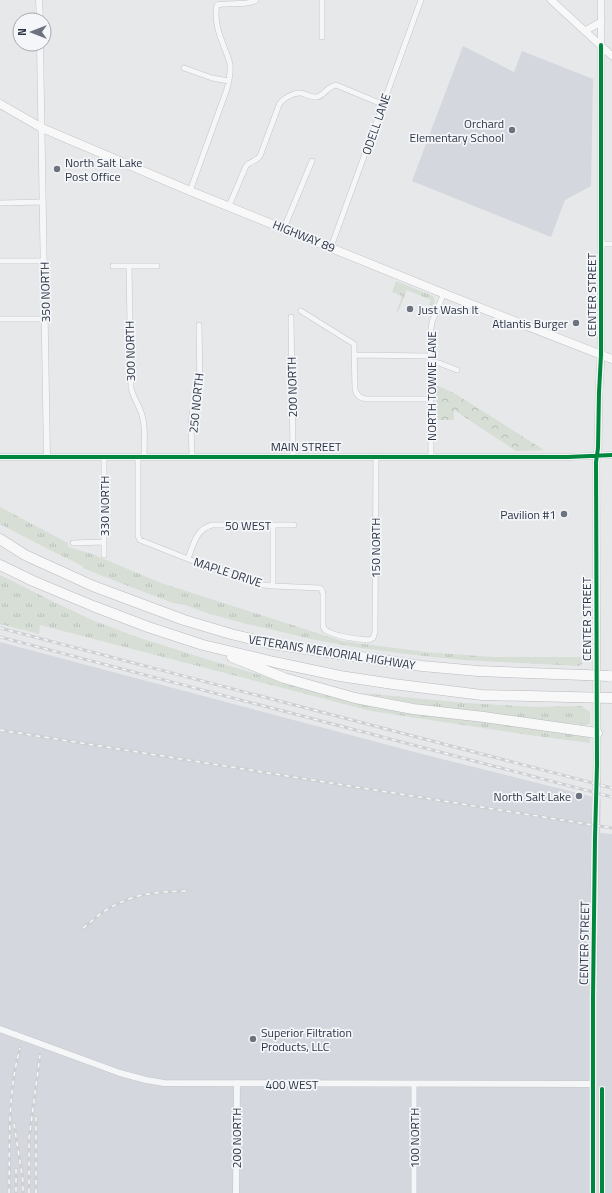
<svg xmlns="http://www.w3.org/2000/svg" width="612" height="1193" font-family="'Titillium Web',sans-serif">
  <defs>
    <pattern id="grass-tufts" width="24" height="20" patternUnits="userSpaceOnUse"><rect width="24" height="20" fill="#d6ded6"/><path d="M3 7l-1-3M5 7V3M7 7l1-3M15 17l-1-3M17 17v-4M19 17l1-3" fill="none" stroke="#b8bfb9"/></pattern>
    <pattern id="park-crowns" width="20" height="18" patternUnits="userSpaceOnUse"><rect width="20" height="18" fill="#d6ded6"/><path d="M2 6a3 3 0 1 1 6 0M12 15a3 3 0 1 1 6 0" fill="none" stroke="#b8bfb9"/></pattern>
  </defs>
  <rect width="100%" height="100%" fill="#e6e8ea"/>
  <path fill="#d4d7dd" d="M463 46 514 72 522 51 593 79 591 186 565 200 551 237 412 181Z
    M0 642 422 754 601 799 600 833 612 834V1193H0Z"/>
  <path fill="url(#grass-tufts)" d="M396 281 433 296 435 301 433 306 429 305 431 300 407 290 399 310 396 313 402 296 392 292Z
    M0 507 68 543V547L92 554 161 583 342 641 425 652 493 657H582V664L579 666 464 660 415 655 361 648 316 640 239 622 204 612 185 605 173 603 118 582 83 568V566L48 549 0 524Z
    M0 575 52 601 92 620 134 636 209 660 281 681 589 737 590 743 529 735 371 711 40 625 39 634 0 624Z
    M362 693 465 703 536 707 581 706 590 712V723L587 725 544 721 422 705Z"/>
  <path fill="url(#park-crowns)" d="M436 385 454 393 544 450 516 451 454 410V420H437Z"/>
  <g fill="none" stroke-linecap="round" stroke-linejoin="round">
    <g stroke="#c4c6c8" stroke-width="6">
      <path id="minor" d="M322 0V37
        M184 68 212 78 229 81
        M190 191 227 89C229 81 231 73 230 65 229 57 225 51 223 44 218 32 214 18 217 5 227 2 249 6 256 0
        M0 203 43 202
        M229 206 246 166C250 161 257 161 260 156L279 105C282 99 294 92 301 93 306 94 311 98 317 97 325 95 326 87 336 85L382 104
        M284 228 312 161
        M601 244H612
        M331 247 421 0
        M0 261H44
        M113 266H157
        M129 266 131 388C133 397 139 405 142 415 146 427 144 443 144 457
        M301 311 354 344 355 389C356 395 360 398 366 399H431
        M291 317 293 457
        M0 319H45
        M355 355 430 356
        M430 362 439 363 457 370
        M431 456 430 336 432 322 444 293
        M104 457V555
        M138 457V536L140 540 188 559 263 585 273 586 320 588 322 590 323 594V625L324 629C334 637 356 639 369 640L373 638 375 632 376 456
        M192 457C192 443 190 429 192 415 193 406 199 398 200 388L199 325
        M73 543 104 542
        M188 559C193 545 196 529 212 525H294
        M273 586V525
        M414 1084V1193"/>
    </g>
    <g stroke="#c4c6c8" stroke-width="7">
      <path id="tertiary" d="M39 0 40 20
        M601 0V45
        M40 44 47 457
        M0 457H568L612 455
        M0 1029 120 1073 146 1080 164 1083 593 1084
        M236 1193 237 1083"/>
    </g>
    <g stroke="#c4c6c8" stroke-width="8">
      <path id="secondary" d="M551 0 612 56
        M585 31 601 22
        M593 1193V997L595 838 597 765 596 462 598 448 599 392 601 355V45"/>
    </g>
    <g stroke="#c2c5c8" stroke-width="9">
      <path id="primary" d="M0 104 42 128 190 191 450 296 612 359"/>
    </g>
    <g stroke="#b8bbbf" stroke-width="11">
      <path id="motorway" d="M0 539 25 555 93 586 184 620 231 634 272 644 422 666 478 671 584 675
        M0 565 33 581 93 606 148 627 203 645 274 662 340 676 393 684 482 695 570 697
        M232 657 284 678 355 698 413 709 484 717 597 733"/>
    </g>
    <use href="#minor" stroke="#f5f6f7" stroke-width="5"/>
    <use href="#tertiary" stroke="#f5f6f7" stroke-width="6"/>
    <use href="#secondary" stroke="#f8f8f8" stroke-width="7"/>
    <use href="#primary" stroke="#f8f8f8" stroke-width="8"/>
    <use href="#motorway" stroke="#f8f8f8" stroke-width="10"/>
    <g stroke="#cecfd2" stroke-width="3">
      <path id="rail" d="M0 628 612 788
        M0 637 612 797
        M0 730 612 828
        M83 928C91 922 99 914 108 909 135 893 156 892 186 891
        M36 1117V1193
        M14 1124 23 1181V1193
        M16 1169V1193
        M9 1193C10 1144 7 1095 20 1048
        M29 1193V1139L40 1055"/>
    </g>
    <use href="#rail" stroke="#f4f6f9" stroke-width="1.5" stroke-dasharray="4.5" stroke-linecap="butt"/>
    <g stroke="#b8bbbf" stroke-width="11" stroke-linecap="butt">
      <path id="motorway-bridge" d="M584 675 609 676
        M570 697 612 698"/>
    </g>
    <use href="#motorway-bridge" stroke="#f8f8f8" stroke-width="10"/>
    <g stroke="#f4f6f9" stroke-width="6">
      <path id="cycleway" d="M0 457H568L612 455
        M602 1089V1193
        M593 1193V997L595 838 597 765 596 462 598 448 599 392 601 355V45"/>
    </g>
    <use href="#cycleway" stroke="#00873e" stroke-width="4"/>
  </g>
  <g fill="#6c737f" stroke="#f4f6f9" stroke-width="1.5">
    <circle cx="512" cy="130" r="4"/>
    <circle cx="57" cy="169" r="4"/>
    <circle cx="410" cy="309" r="4"/>
    <circle cx="576" cy="323" r="4"/>
    <circle cx="564" cy="514" r="4"/>
    <circle cx="579" cy="796" r="4"/>
    <circle cx="253" cy="1039" r="4"/>
  </g>
  <g text-anchor="middle" dominant-baseline="central" stroke-width="3.5" stroke-linejoin="round" paint-order="stroke">
    <g font-size="12" fill="#2b3445" stroke="#f4f6f9" text-anchor="end">
      <text x="504" y="123">Orchard<tspan x="504" dy="14">Elementary School</tspan></text>
      <text x="65" y="162" text-anchor="start">North Salt Lake<tspan x="65" dy="14">Post Office</tspan></text>
      <text x="418" y="309" text-anchor="start">Just Wash It</text>
      <text x="568" y="323">Atlantis Burger</text>
      <text x="556" y="514">Pavilion #1</text>
      <text x="571" y="796">North Salt Lake</text>
      <text x="261" y="1032" text-anchor="start">Superior Filtration<tspan x="261" dy="14">Products, LLC</tspan></text>
    </g>
    <g font-size="12" fill="#2b3445" stroke="#f4f6f9">
      <text transform="translate(376 124) rotate(-71)">ODELL LANE</text>
      <text transform="translate(304 236) rotate(22)">HIGHWAY 89</text>
      <text transform="translate(45 292) rotate(-91)">350 NORTH</text>
      <text transform="translate(591 295) rotate(-90)">CENTER STREET</text>
      <text transform="translate(130 351) rotate(-91)">300 NORTH</text>
      <text transform="translate(431 386) rotate(-90)">NORTH TOWNE LANE</text>
      <text transform="translate(292 387) rotate(-91)">200 NORTH</text>
      <text transform="translate(196 403) rotate(-84)">250 NORTH</text>
      <text x="306" y="446">MAIN STREET</text>
      <text transform="translate(104 506) rotate(-90)">330 NORTH</text>
      <text x="248" y="525">50 WEST</text>
      <text transform="translate(375 548) rotate(-90)">150 NORTH</text>
      <text transform="translate(228 572) rotate(18)">MAPLE DRIVE</text>
      <text transform="translate(586 619) rotate(-90)">CENTER STREET</text>
      <text transform="translate(332 652) rotate(9)">VETERANS MEMORIAL HIGHWAY</text>
      <text transform="translate(584 943) rotate(-89)">CENTER STREET</text>
      <text x="292" y="1084">400 WEST</text>
      <text transform="translate(236 1138) rotate(-90)">200 NORTH</text>
      <text transform="translate(414 1138) rotate(-90)">100 NORTH</text>
    </g>
  </g>
  <g transform="translate(32 32) rotate(270)"><circle r="19" fill="#f4f6f9" stroke="#a4a8b1"/>
  <path d="M0-3L7 15L0 10L-7 15Z" fill="#6c737f"/>
  <text y="-6" font-size="11" font-weight="bold" text-anchor="middle" fill="#2b3445">N</text>
  </g>
</svg>
